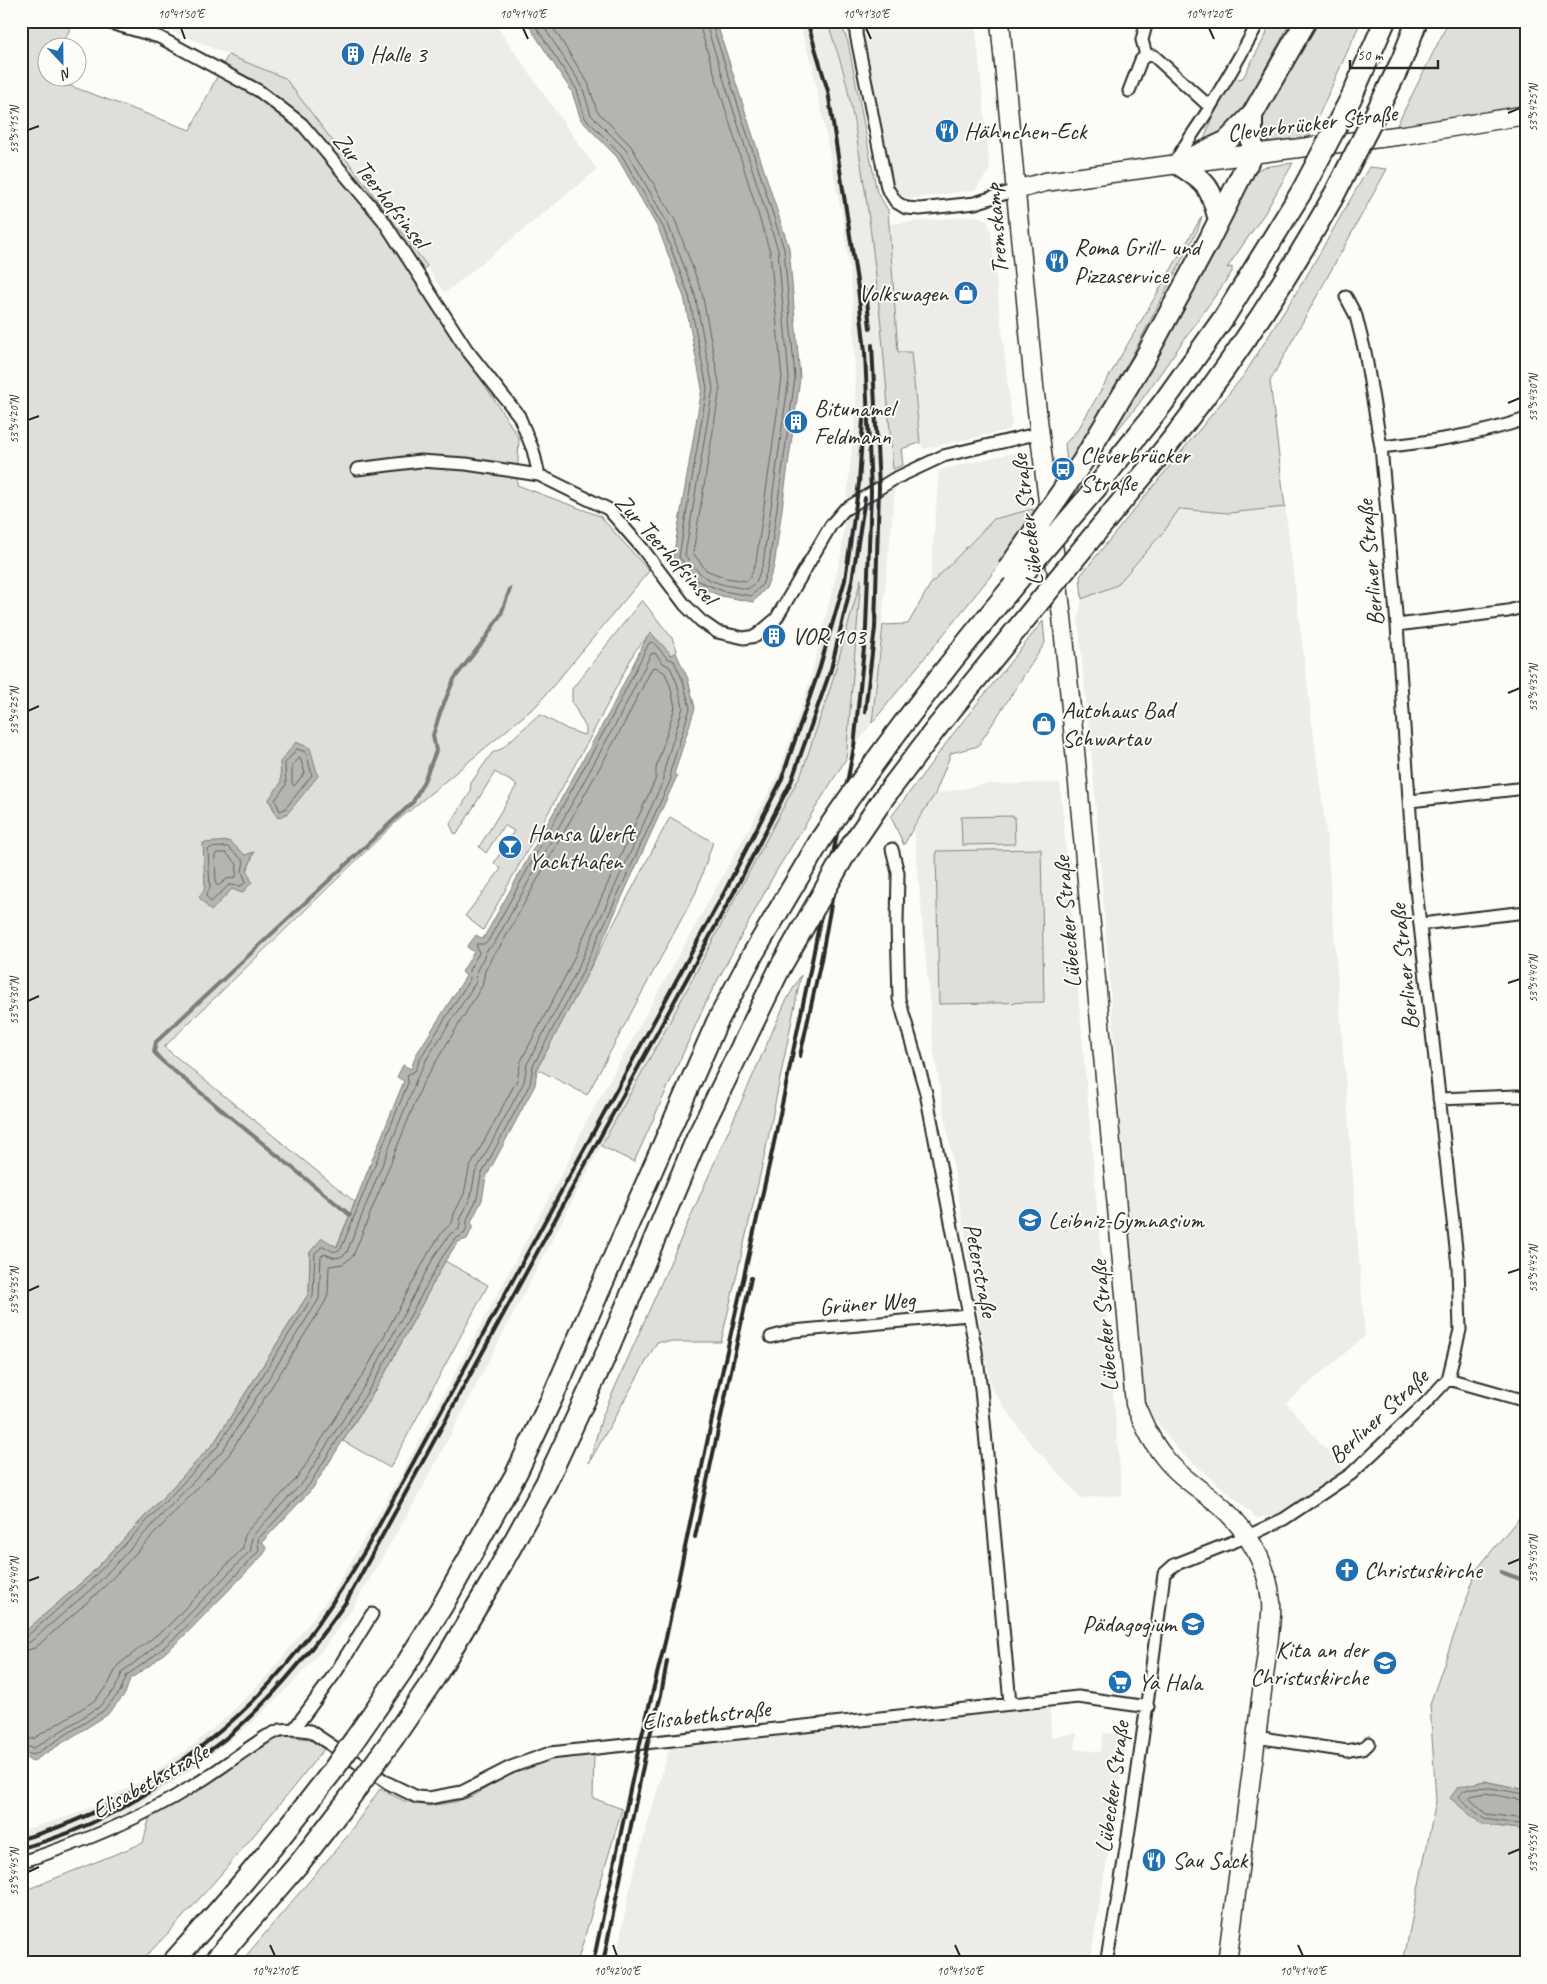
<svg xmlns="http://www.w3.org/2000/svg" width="1547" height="1984" font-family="Caveat,sans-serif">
  <rect width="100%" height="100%" fill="#fdfcf7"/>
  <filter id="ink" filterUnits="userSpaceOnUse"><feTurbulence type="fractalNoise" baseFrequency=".02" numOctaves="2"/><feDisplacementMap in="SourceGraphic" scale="10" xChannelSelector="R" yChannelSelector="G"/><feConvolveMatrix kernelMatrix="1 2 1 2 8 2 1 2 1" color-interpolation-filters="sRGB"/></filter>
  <g filter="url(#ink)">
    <path fill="#edece8" d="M148 21H493L597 170 445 293 285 78Z
      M798 21H827L846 84 869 207 879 292 895 488 872 723 846 759 861 583 831 686 802 772 666 1029 601 1146 422 1489 354 1606 323 1649 290 1686 247 1727 200 1763 148 1800 129 1812 83 1831 21 1852V1831L76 1814 138 1783 192 1746 232 1712 270 1673 332 1594 397 1482 570 1158 583 1128 778 776 810 681 841 555 856 409 853 301 843 221 812 65Z
      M865 21H975L990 170 975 190 910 199 901 195 890 185 862 31Z
      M976 216 983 218 988 222 991 231 1012 423 1010 429 1004 431 924 449 920 443 911 352H898L890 224Z
      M1020 451 1028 459 1033 509 994 519 930 585 939 470Z
      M1285 507 1327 841 1365 1336 1286 1403 1345 1471 1276 1515 1257 1518 1176 1448 1143 1403 1092 760 1078 621 1082 599 1117 585 1165 530 1179 509 1229 513Z
      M1060 783 1122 1495 1081 1498 1027 1439 991 1388 934 1052 914 826 935 794 987 784Z
      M1050 1708 1051 1737 1077 1733 1075 1749 1101 1752 1103 1733 1127 1735 1090 1963H615L632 1878 670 1746Z"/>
    <path fill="#dfdeda" stroke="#858482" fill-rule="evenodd" d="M21 21H73L62 47 48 48 49 78 190 130 228 55 285 78 427 266 415 277 519 438 517 485 600 516 649 571 537 705 396 822 164 1047 355 1202 336 1248 310 1252 309 1293 214 1443 89 1576 21 1635ZM281 783 278 818 269 800ZM254 852 247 871 199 897C209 882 237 857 254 852Z
      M827 21H840L848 42 877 192 888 210 898 352H911L920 443 901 449 903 465 893 469C883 341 873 213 847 86 842 64 834 43 827 21Z
      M1266 21H1291L1247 102 1225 134 1201 148 1211 120 1233 80 1243 78 1267 33 1264 25Z
      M1316 21H1361L1309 137 1265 142 1258 133V119Z
      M1449 21H1526V106L1395 129Z
      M1293 163 1266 211 1227 268 1232 267V272L1138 405 1104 446 1252 173 1263 167Z
      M1369 167 1387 169 1270 381 1285 507 1229 513 1179 509 1165 530 1117 585 1082 599 1080 576 1244 375 1306 277Z
      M1202 216 1198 229 1088 440 1068 472 1065 444 1079 428Z
      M1033 509 1035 521 872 723 883 625 908 624 930 585 994 519Z
      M861 579 846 759 775 873 707 1000 634 1162 601 1146 666 1029 802 772 831 686Z
      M642 600 672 638 677 650 676 653 670 655 651 633 635 651 592 734 483 930 465 916 501 869 494 863 503 849 505 854 513 855 518 848 514 841H508L514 831 504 825 486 853 479 847 517 785 495 772 457 834 454 833 450 824 470 793 471 783 492 753 501 749 535 718 541 715 567 729 584 735 586 733V728L572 702V689Z
      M1043 621 1045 643 978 746 951 753 935 794 914 826 904 845 891 817 956 730Z
      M1014 816 1015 844 962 845 961 817Z
      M670 817 713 842 696 892 587 1095 537 1069Z
      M1041 849 1044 1002 939 1004 936 851Z
      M801 975 764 1158 721 1342H657L589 1463 602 1417 785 1003Z
      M445 1261 488 1285 390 1468 343 1441 383 1377Z
      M1526 1505V1790L1484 1781 1481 1824 1526 1830V1963H1403L1436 1801 1430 1704 1477 1569 1523 1513Z
      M286 1736 309 1739 324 1749C265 1822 206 1896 139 1963H21V1892L143 1843 150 1816 269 1740Z
      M594 1753 593 1798 622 1809 577 1963H240L344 1840 380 1789 404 1801 428 1806 455 1802 475 1795 503 1778 557 1756Z"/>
    <path fill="#b5b4b1" stroke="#7e7d7b" d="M526 21H716L789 248 800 378 774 567 766 588 753 602 721 596 694 585 673 558 702 388 684 297 659 230 617 157 581 120 572 92Z
      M651 633 669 652 670 655 676 653 688 679 695 708 674 774 677 776 584 981 537 1069 535 1085 486 1177 482 1200 471 1222 473 1226 467 1239 458 1242 445 1261 383 1377 313 1488 262 1542 267 1549 263 1555 181 1639 153 1663 130 1679 125 1694 107 1715 32 1762 25 1757H21V1635L89 1576 214 1443 309 1293 310 1252 322 1238 337 1247 404 1081 397 1077 403 1065 411 1069 416 1055 466 976 462 972 474 952 467 947 476 935 483 939 609 713 647 637Z
      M296 742 310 748 318 776 288 813 278 818 269 799 281 783 280 762Z
      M229 841 245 855 254 852 247 871 252 882 242 893 232 889 211 911 199 897 205 888 203 843Z
      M1484 1781 1526 1790V1830L1481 1824 1450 1798 1458 1787Z"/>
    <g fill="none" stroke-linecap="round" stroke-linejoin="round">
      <path stroke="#626261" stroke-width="1" d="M532 21 577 90 585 118 621 154 663 227 689 296 707 388 679 557 698 581 723 591 751 596 762 585 769 565 795 378 784 249 711 21
        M540 21 582 86 591 115 626 150 668 224 695 295 713 388 685 555C703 583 717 584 748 589L756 582 763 564 789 378 778 250 705 21
        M549 21 588 83 597 111 631 146 675 220 702 293 720 388 693 553 706 570 726 578 746 581 750 578 756 562 782 378 770 252 698 21
        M297 749 306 752 312 775 285 809 280 811 275 800 286 785 285 764Z
        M300 758 305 773 294 786 292 784V766Z
        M228 847 244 861 242 871 246 882 241 886 229 885 211 902 206 896 210 888 208 850 210 848Z
        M217 853H226L237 864 236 877 227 879 218 886 216 884 215 856Z
        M21 1638 26 1637 92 1579 218 1446 313 1296 315 1253 323 1246 334 1252 341 1249 408 1083 407 1075 415 1071 421 1057 470 979 469 970 479 953 476 944H484L488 941 613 715 649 643 653 642 667 658 674 661 683 681 690 708 670 772 671 779 579 979 533 1066 530 1084 481 1175 477 1198 467 1220V1227L464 1234 455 1239 441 1259 378 1375 309 1485 258 1539 259 1551 177 1636 150 1659 127 1675 120 1692 103 1711 34 1755 21 1752
        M21 1645 30 1642 97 1584 223 1450 319 1299 321 1256 325 1254C333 1258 340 1260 347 1252L414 1086C416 1077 423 1069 426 1060L476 982 477 970 484 957 486 951 494 944 619 718 651 654 655 653 663 663 670 667 677 683 683 707 664 770V779L574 976 527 1064 524 1082 475 1173 471 1196 461 1218 459 1229 450 1234 435 1255 373 1372 304 1481 253 1535 251 1541V1550L173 1631 146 1654 123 1671 115 1689 99 1707 34 1748 21 1746
        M21 1652 35 1648 102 1589 228 1456 325 1302 328 1294 329 1266 343 1264 353 1256 423 1083 482 986 485 971 493 955 500 947 625 722 652 668 656 667 665 673 670 685 675 707 656 768V778L567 973 521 1061 517 1080 469 1169 464 1194 454 1214 452 1223 443 1231 429 1252 367 1368 298 1477 247 1531 244 1538 243 1548 168 1626 118 1665 108 1685 94 1701 33 1739 21 1738
        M1526 1794C1508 1793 1469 1778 1458 1797L1484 1819 1526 1825
        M1526 1801 1485 1793 1471 1796 1469 1798 1486 1814 1526 1819"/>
      <path stroke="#7e7d7b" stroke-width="4" d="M350 1215 162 1061 154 1052 156 1042 413 802 424 781 436 751 433 735 440 713 454 679 485 639 501 614 510 589
        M1501 1572 1526 1581"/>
      <g stroke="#2b2b2b" stroke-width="15">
        <path id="minor" d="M103 21 159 37 259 91 302 124 383 220 467 350 519 416 533 450 539 475
          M857 21 856 34 887 188 896 202 906 208 920 209 975 203 1016 190
          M1146 55 1142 40 1147 21
          M1129 91 1141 60 1146 55 1154 56 1210 107
          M1174 165C1183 146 1196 130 1207 112 1225 82 1243 52 1259 21
          M1381 447C1430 442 1478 435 1526 419
          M357 469 420 461 466 464 539 475 608 509 642 548 685 605 701 621 717 632 744 638 756 636 776 619 831 525 844 510 894 479 943 456 1040 433
          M1397 625 1508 611 1526 606
          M1410 801 1526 788
          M892 849 898 873 897 924 899 999 926 1093 976 1351 981 1389 1010 1703
          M1421 924 1526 912
          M1439 1099 1517 1096 1526 1097
          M771 1337 793 1331 968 1315
          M1448 1379 1526 1401
          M294 1729 336 1672 372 1614
          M1256 1737 1347 1751C1355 1748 1365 1750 1369 1743
          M21 1862C81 1843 138 1820 191 1787 217 1772 241 1752 267 1736L280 1730 294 1729 310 1731 388 1783 417 1797 429 1798 462 1792 511 1767 550 1753 1078 1697 1148 1707
          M1106 1963C1131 1834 1147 1704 1164 1574L1174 1565 1248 1536 1284 1519 1351 1474 1425 1404 1448 1379 1460 1330 1458 1266 1414 871 1397 625 1381 447 1365 352 1356 316 1346 297"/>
      </g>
      <g stroke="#2b2b2b" stroke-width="21">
        <path id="primary" d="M1000 21 1034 386 1062 617 1072 718 1135 1404C1143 1423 1151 1441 1164 1457 1178 1475 1198 1488 1216 1502 1246 1527 1268 1563 1271 1602 1272 1614 1270 1625 1269 1637L1227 1963
          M1016 190 1045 182 1252 154 1404 135 1526 115"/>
      </g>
      <g stroke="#2b2b2b" stroke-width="24">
        <path id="motorway" d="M1385 95 1402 60 1417 21
          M1351 98 1385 21
          M1178 164 1227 141 1252 115 1306 21
          M1178 164C1208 183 1210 186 1219 220
          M1146 356 1208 242 1252 154V115
          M1096 488 1163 403 1225 316 1302 191
          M1112 513C1135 485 1159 457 1181 428 1238 355 1288 277 1333 197
          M938 726 1017 629
          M394 1737 435 1677 495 1576 546 1483 603 1361 697 1138 780 968
          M355 1739 402 1671 444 1603 516 1474 553 1396 717 1022 753 954 821 839
          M172 1963C228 1902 280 1839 331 1773
          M213 1963 301 1861 348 1800"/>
      </g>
      <use href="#minor" stroke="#fdfcf7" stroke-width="11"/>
      <use href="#primary" stroke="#fdfcf7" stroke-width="18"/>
      <use href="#motorway" stroke="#fdfcf7" stroke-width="20"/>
      <path stroke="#2b2b2b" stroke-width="4" d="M866 291 870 328
        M865 712 875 628 879 487 872 345
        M800 1056 821 960 836 877
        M695 1537 751 1278
        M21 1839C112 1815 209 1751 272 1681 308 1641 339 1595 366 1549L725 891 781 781 819 670 845 580 859 483 863 420
        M21 1848C87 1832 146 1797 200 1757 215 1747 230 1736 242 1724 282 1688 315 1645 346 1602L733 894 791 782 831 669 852 581 865 498
        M593 1963 640 1743 666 1638 717 1395 772 1152 812 961 854 747 866 628 871 492 865 352 858 288 828 91 807 21
        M603 1963 648 1742 661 1695 667 1661"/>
      <g stroke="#2b2b2b" stroke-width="24" stroke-linecap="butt">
        <path id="motorway-bridge" d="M1302 191 1351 98
          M1333 197 1385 95
          M1008 569 1083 461 1146 356
          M1017 629 1112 513
          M821 839C904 715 999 601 1096 488
          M780 968 843 858 885 796 938 726
          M331 1773 355 1739
          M348 1800 394 1737"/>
      </g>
      <use href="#motorway-bridge" stroke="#fdfcf7" stroke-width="20"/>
    </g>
  </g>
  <path fill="none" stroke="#2b2b2b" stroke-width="2" d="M181 28 185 39M523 28 528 39M866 28 871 39M1209 28 1214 39M1508 113 1520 108M28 130 39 126M1508 403 1520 398M28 420 39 416M1508 693 1520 688M28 711 39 706M1508 983 1520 979M28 1001 39 996M1508 1273 1520 1269M28 1291 39 1286M1508 1564 1520 1559M28 1581 39 1577M1508 1854 1520 1849M28 1872 39 1867M270 1945 275 1956M613 1945 617 1956M955 1945 960 1956M1298 1945 1303 1956"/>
  <defs>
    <g id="building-disc" transform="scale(1.25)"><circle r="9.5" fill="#1f6fb2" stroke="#fdfcf7"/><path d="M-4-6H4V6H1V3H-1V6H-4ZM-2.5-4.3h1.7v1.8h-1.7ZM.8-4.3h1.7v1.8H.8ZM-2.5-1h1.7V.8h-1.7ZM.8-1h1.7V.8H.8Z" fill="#fff"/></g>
    <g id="restaurant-disc" transform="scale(1.25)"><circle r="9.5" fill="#1f6fb2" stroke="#fdfcf7"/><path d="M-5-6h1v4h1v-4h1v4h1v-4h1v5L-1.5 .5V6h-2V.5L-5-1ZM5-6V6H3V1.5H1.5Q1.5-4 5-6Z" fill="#fff"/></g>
    <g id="shop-disc" transform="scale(1.25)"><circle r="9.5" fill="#1f6fb2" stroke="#fdfcf7"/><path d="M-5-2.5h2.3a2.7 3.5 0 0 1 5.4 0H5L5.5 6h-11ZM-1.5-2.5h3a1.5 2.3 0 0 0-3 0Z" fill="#fff"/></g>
    <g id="bus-disc" transform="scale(1.25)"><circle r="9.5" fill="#1f6fb2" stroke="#fdfcf7"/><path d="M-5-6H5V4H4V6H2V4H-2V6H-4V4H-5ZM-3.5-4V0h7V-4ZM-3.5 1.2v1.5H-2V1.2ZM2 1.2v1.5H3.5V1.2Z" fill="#fff"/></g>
    <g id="bar-disc" transform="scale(1.25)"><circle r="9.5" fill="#1f6fb2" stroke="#fdfcf7"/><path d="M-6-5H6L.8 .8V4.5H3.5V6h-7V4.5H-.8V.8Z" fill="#fff"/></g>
    <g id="school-disc" transform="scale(1.25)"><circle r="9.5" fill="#1f6fb2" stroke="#fdfcf7"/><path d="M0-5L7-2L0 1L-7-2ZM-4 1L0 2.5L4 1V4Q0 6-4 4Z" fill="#fff"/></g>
    <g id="church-disc" transform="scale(1.25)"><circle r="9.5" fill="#1f6fb2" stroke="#fdfcf7"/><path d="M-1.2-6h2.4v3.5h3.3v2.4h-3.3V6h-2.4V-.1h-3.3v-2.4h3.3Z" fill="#fff"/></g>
    <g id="supermarket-disc" transform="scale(1.25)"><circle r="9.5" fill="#1f6fb2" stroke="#fdfcf7"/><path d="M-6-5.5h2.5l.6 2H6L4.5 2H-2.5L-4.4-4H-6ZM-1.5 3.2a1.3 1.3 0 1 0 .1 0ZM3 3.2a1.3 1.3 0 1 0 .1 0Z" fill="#fff"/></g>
  </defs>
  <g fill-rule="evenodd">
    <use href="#building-disc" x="353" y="54"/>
    <use href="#restaurant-disc" x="947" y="131"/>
    <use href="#restaurant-disc" x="1057" y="261"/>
    <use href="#shop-disc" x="966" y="293"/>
    <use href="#building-disc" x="796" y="422"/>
    <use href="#bus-disc" x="1063" y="469"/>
    <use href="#building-disc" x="774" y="636"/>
    <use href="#shop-disc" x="1044" y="724"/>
    <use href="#bar-disc" x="510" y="847"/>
    <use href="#school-disc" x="1030" y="1220"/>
    <use href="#church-disc" x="1347" y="1570"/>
    <use href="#school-disc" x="1193" y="1624"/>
    <use href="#school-disc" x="1385" y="1663"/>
    <use href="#supermarket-disc" x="1120" y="1682"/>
    <use href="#restaurant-disc" x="1154" y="1860"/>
  </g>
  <g text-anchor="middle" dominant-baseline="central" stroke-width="4" stroke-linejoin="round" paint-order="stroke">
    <g font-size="24" fill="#2b2b2b" stroke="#fdfcf7" text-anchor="start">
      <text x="370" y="54">Halle 3</text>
      <text x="964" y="131">Hähnchen-Eck</text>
      <text x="1074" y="247">Roma Grill- und<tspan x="1074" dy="28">Pizzaservice</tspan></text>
      <text x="948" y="293" text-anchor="end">Volkswagen</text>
      <text x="814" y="408">Bitunamel<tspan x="814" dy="28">Feldmann</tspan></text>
      <text x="1080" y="455">Cleverbrücker<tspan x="1080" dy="28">Straße</tspan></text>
      <text x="792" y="636">VOR 103</text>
      <text x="1062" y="710">Autohaus Bad<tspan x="1062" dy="28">Schwartau</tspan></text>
      <text x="528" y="833">Hansa Werft<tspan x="528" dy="28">Yachthafen</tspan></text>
      <text x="1048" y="1220">Leibniz-Gymnasium</text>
      <text x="1364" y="1570">Christuskirche</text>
      <text x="1176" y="1624" text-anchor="end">Pädagogium</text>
      <text x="1368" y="1649" text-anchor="end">Kita an der<tspan x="1368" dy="28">Christuskirche</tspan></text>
      <text x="1138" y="1682">Ya Hala</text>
      <text x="1172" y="1860">Sau Sack</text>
    </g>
    <g font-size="24" fill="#2b2b2b" stroke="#fdfcf7">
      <text transform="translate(1312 123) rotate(-7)">Cleverbrücker Straße</text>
      <text transform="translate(381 190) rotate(52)">Zur Teerhofsinsel</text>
      <text transform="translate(996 229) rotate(-95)">Tremskamp</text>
      <text transform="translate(1027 520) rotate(-97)">Lübecker Straße</text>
      <text transform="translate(666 549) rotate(48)">Zur Teerhofsinsel</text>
      <text transform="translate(1370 563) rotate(-95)">Berliner Straße</text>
      <text transform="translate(1067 922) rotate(-95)">Lübecker Straße</text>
      <text transform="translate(1404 967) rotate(-96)">Berliner Straße</text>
      <text transform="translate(981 1270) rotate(79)">Peterstraße</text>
      <text transform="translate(867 1303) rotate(-5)">Grüner Weg</text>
      <text transform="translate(1104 1326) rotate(-95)">Lübecker Straße</text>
      <text transform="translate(1378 1416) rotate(-43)">Berliner Straße</text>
      <text transform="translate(706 1715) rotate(-6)">Elisabethstraße</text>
      <text transform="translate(150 1781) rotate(-29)">Elisabethstraße</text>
      <text transform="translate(1112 1787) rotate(-82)">Lübecker Straße</text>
    </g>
  </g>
  <rect width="1547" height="1984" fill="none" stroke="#fdfcf7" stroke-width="55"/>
  <g transform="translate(62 62) rotate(158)"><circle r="24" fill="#fdfcf7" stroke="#a9a8a5"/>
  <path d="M0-4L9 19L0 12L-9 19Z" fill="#1f6fb2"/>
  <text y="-8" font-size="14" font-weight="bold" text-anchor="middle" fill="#2b2b2b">N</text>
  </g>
  <path d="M1350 60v8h88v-8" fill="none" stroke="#2b2b2b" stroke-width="2.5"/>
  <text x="1357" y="60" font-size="15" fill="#2b2b2b" stroke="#fdfcf7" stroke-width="4" paint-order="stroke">50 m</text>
  <rect x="28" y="28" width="1492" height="1928" fill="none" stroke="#2b2b2b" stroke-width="2"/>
  <g font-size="12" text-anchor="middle" fill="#2b2b2b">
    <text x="181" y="18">10°41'50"E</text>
    <text x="523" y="18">10°41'40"E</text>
    <text x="866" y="18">10°41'30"E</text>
    <text x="1209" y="18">10°41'20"E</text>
    <text transform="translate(1533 108) rotate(-90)" y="4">53°54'25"N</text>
    <text transform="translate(14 130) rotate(-90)" y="4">53°54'15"N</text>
    <text transform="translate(1533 398) rotate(-90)" y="4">53°54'30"N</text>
    <text transform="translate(14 420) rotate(-90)" y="4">53°54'20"N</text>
    <text transform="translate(1533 688) rotate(-90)" y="4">53°54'35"N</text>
    <text transform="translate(14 711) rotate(-90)" y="4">53°54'25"N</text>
    <text transform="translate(1533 979) rotate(-90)" y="4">53°54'40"N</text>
    <text transform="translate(14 1001) rotate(-90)" y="4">53°54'30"N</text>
    <text transform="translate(1533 1269) rotate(-90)" y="4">53°54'45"N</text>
    <text transform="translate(14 1291) rotate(-90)" y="4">53°54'35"N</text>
    <text transform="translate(1533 1559) rotate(-90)" y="4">53°54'50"N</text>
    <text transform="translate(14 1581) rotate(-90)" y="4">53°54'40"N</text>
    <text transform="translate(1533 1849) rotate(-90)" y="4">53°54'55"N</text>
    <text transform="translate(14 1872) rotate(-90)" y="4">53°54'45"N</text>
    <text x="275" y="1975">10°42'10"E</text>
    <text x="617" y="1975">10°42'00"E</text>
    <text x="960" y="1975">10°41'50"E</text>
    <text x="1303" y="1975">10°41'40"E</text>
  </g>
</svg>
